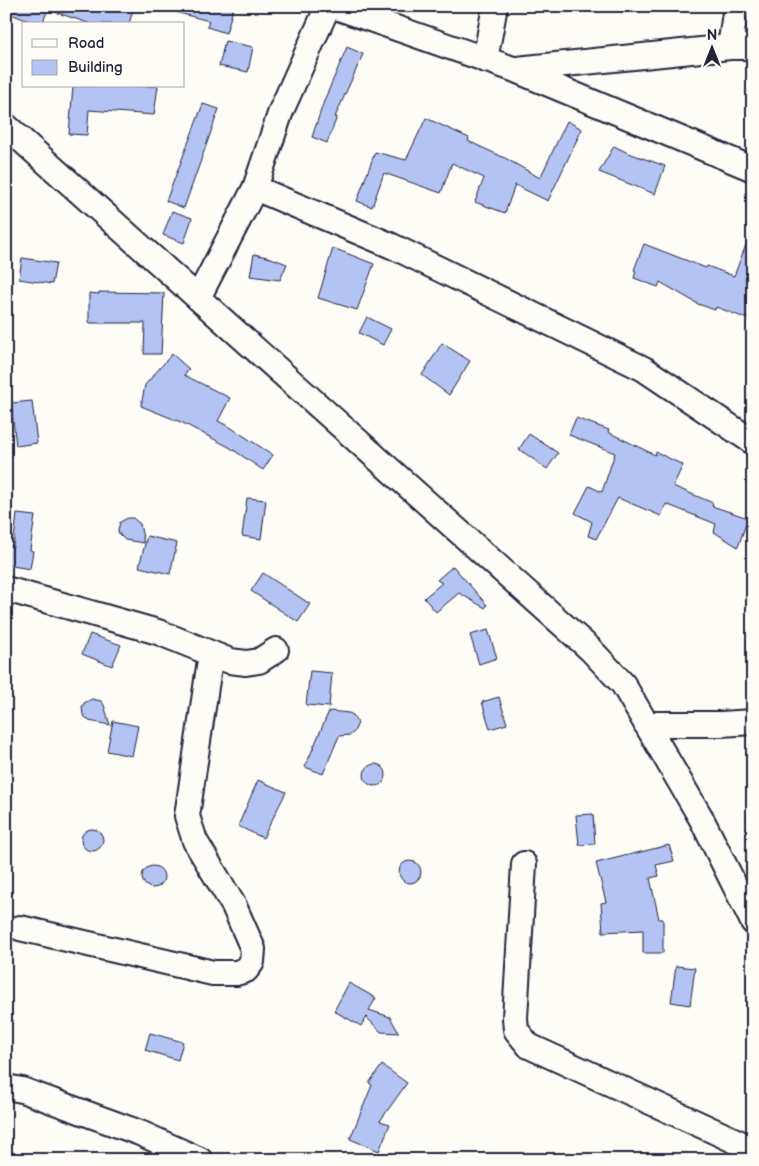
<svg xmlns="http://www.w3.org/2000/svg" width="759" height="1166" font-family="'Balsamiq Sans',sans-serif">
  <rect width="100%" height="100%" fill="#fdfcf7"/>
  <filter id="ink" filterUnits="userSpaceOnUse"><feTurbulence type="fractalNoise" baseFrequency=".02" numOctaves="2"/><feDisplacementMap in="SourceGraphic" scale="10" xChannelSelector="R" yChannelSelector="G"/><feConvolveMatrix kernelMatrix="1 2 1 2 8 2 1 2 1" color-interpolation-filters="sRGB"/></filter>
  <g filter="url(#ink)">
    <path fill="#b3c3f3" stroke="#22223b" d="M6 6H134L129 24H91L49 10V7L42 24H36L6 12Z
      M175 6H234L226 33 207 27 209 21 175 12Z
      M225 41 253 47 248 72 219 66Z
      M347 47 363 54 335 117H337L327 143 312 137 324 101Z
      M73 86H158L154 115 89 110 87 135 69 134Z
      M203 104 219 109 184 208 166 201Z
      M426 118 469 138 468 141 507 159 540 178 567 121 582 129 548 201 515 185 505 213 475 202 484 178 452 163 441 193 384 173 372 207 357 201 375 152 406 160Z
      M614 146 626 152 665 166 655 194 599 172Z
      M172 211 192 218 184 243 163 235Z
      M751 232H753V321L716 307 715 310 698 304 660 282 658 287 634 278 636 271 634 270 644 244 706 268 707 266 734 276Z
      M333 248 374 264 357 310 318 298Z
      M254 254 271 258 287 264 280 280 250 276Z
      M22 258 56 263 52 284 19 279Z
      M99 292 164 293 161 354H144L145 323H89V293L99 294Z
      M367 317 391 329 383 345 359 333Z
      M442 343 470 361 449 395 422 375Z
      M172 354 189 369 184 375 230 398 218 421 230 427 273 455 263 470 229 447 183 423 141 406 145 385Z
      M32 401 37 443 16 446 11 403Z
      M576 418 609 430 608 432 655 455 656 452 683 465 673 486 713 503 712 506 748 518 738 547 714 532 716 524 666 504 661 516 618 498 596 539 588 536 592 522 575 513 589 486 602 492 615 453 569 435Z
      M529 434 558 453 547 469 519 449Z
      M247 498 266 500 261 539 242 536Z
      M17 514 35 516 30 550 33 551 30 569 6 565V546L13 547Z
      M128 518H133L140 524 144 543 125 540 119 534 118 530 120 522Z
      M147 536 177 543 170 574 139 567Z
      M453 566 487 605 485 608 459 593 436 612 424 598 442 583 437 580Z
      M263 573 310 604 298 622 251 591Z
      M488 630 497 658 479 664 470 635Z
      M90 634 121 645 112 666 82 654Z
      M310 671 332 673 329 707 306 705Z
      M499 697 507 724 490 729 482 702Z
      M92 699 101 701 104 705 110 725 89 721 83 715 82 707 84 703Z
      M329 711 349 713 353 715 358 723 354 732 350 735 339 736 323 774 305 767Z
      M113 721 138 726 132 756 107 751Z
      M364 775a11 11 0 1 1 22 0a11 11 0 1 1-22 0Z
      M258 780 286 792 263 838 238 826Z
      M593 814 595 844 579 845 576 815Z
      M81 840a11 11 0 1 1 22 0a11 11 0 1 1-22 0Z
      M669 845 674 861 656 865 659 876 650 878 659 919H663V953H643V930L603 932 601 903 606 902 596 863Z
      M399 872a11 11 0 1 1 22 0a11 11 0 1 1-22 0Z
      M142 877a11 11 0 1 1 22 0a11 11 0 1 1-22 0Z
      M676 966 695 968 690 1005 671 1002Z
      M349 983 376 998 369 1010 390 1017 399 1033 381 1032 366 1017 361 1026 334 1011Z
      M150 1033 183 1042 178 1060 145 1050Z
      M382 1065 407 1083 380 1121 390 1124 379 1151 350 1139 372 1085 369 1083Z"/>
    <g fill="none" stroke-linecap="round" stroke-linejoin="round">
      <g stroke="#22223b" stroke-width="28">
        <path id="street" d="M333 6 513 69 753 169
          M730 47 736 6
          M485 60 495 6
          M517 69 730 47H753
          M6 126 590 649 623 684 701 818 753 922
          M255 188 392 246 644 369 753 442
          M198 298 255 188 281 111 328 6
          M6 589 158 632 230 661 246 663 259 661 276 650
          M646 724H721L753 722
          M524 864 515 1018 516 1030 529 1046 753 1149
          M20 928 213 973H236L246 970 252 962 253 949 234 906 195 841 187 816 211 653
          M6 1087 22 1090 140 1133 200 1160"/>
      </g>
      <use href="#street" stroke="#fdfcf7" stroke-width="24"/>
    </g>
  </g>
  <rect width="759" height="1166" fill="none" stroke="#fdfcf7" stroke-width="25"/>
  <rect x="12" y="12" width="734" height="1141" fill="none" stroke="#22223b" stroke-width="2" filter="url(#ink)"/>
  <rect x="22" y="22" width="162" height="65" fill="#fdfcf7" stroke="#a5a5ac"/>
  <rect x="32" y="39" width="25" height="8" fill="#fdfcf7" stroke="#a5a5ac"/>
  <text x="68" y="48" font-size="15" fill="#22223b">Road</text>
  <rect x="32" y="60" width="25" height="15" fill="#b3c3f3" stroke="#a5a5ac"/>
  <text x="68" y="72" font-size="15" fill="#22223b">Building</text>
  <g transform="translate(712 48)" stroke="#fdfcf7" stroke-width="4" paint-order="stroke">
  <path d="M0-4L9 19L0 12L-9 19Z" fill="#22223b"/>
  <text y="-8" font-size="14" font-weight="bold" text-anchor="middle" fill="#22223b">N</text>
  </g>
</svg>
